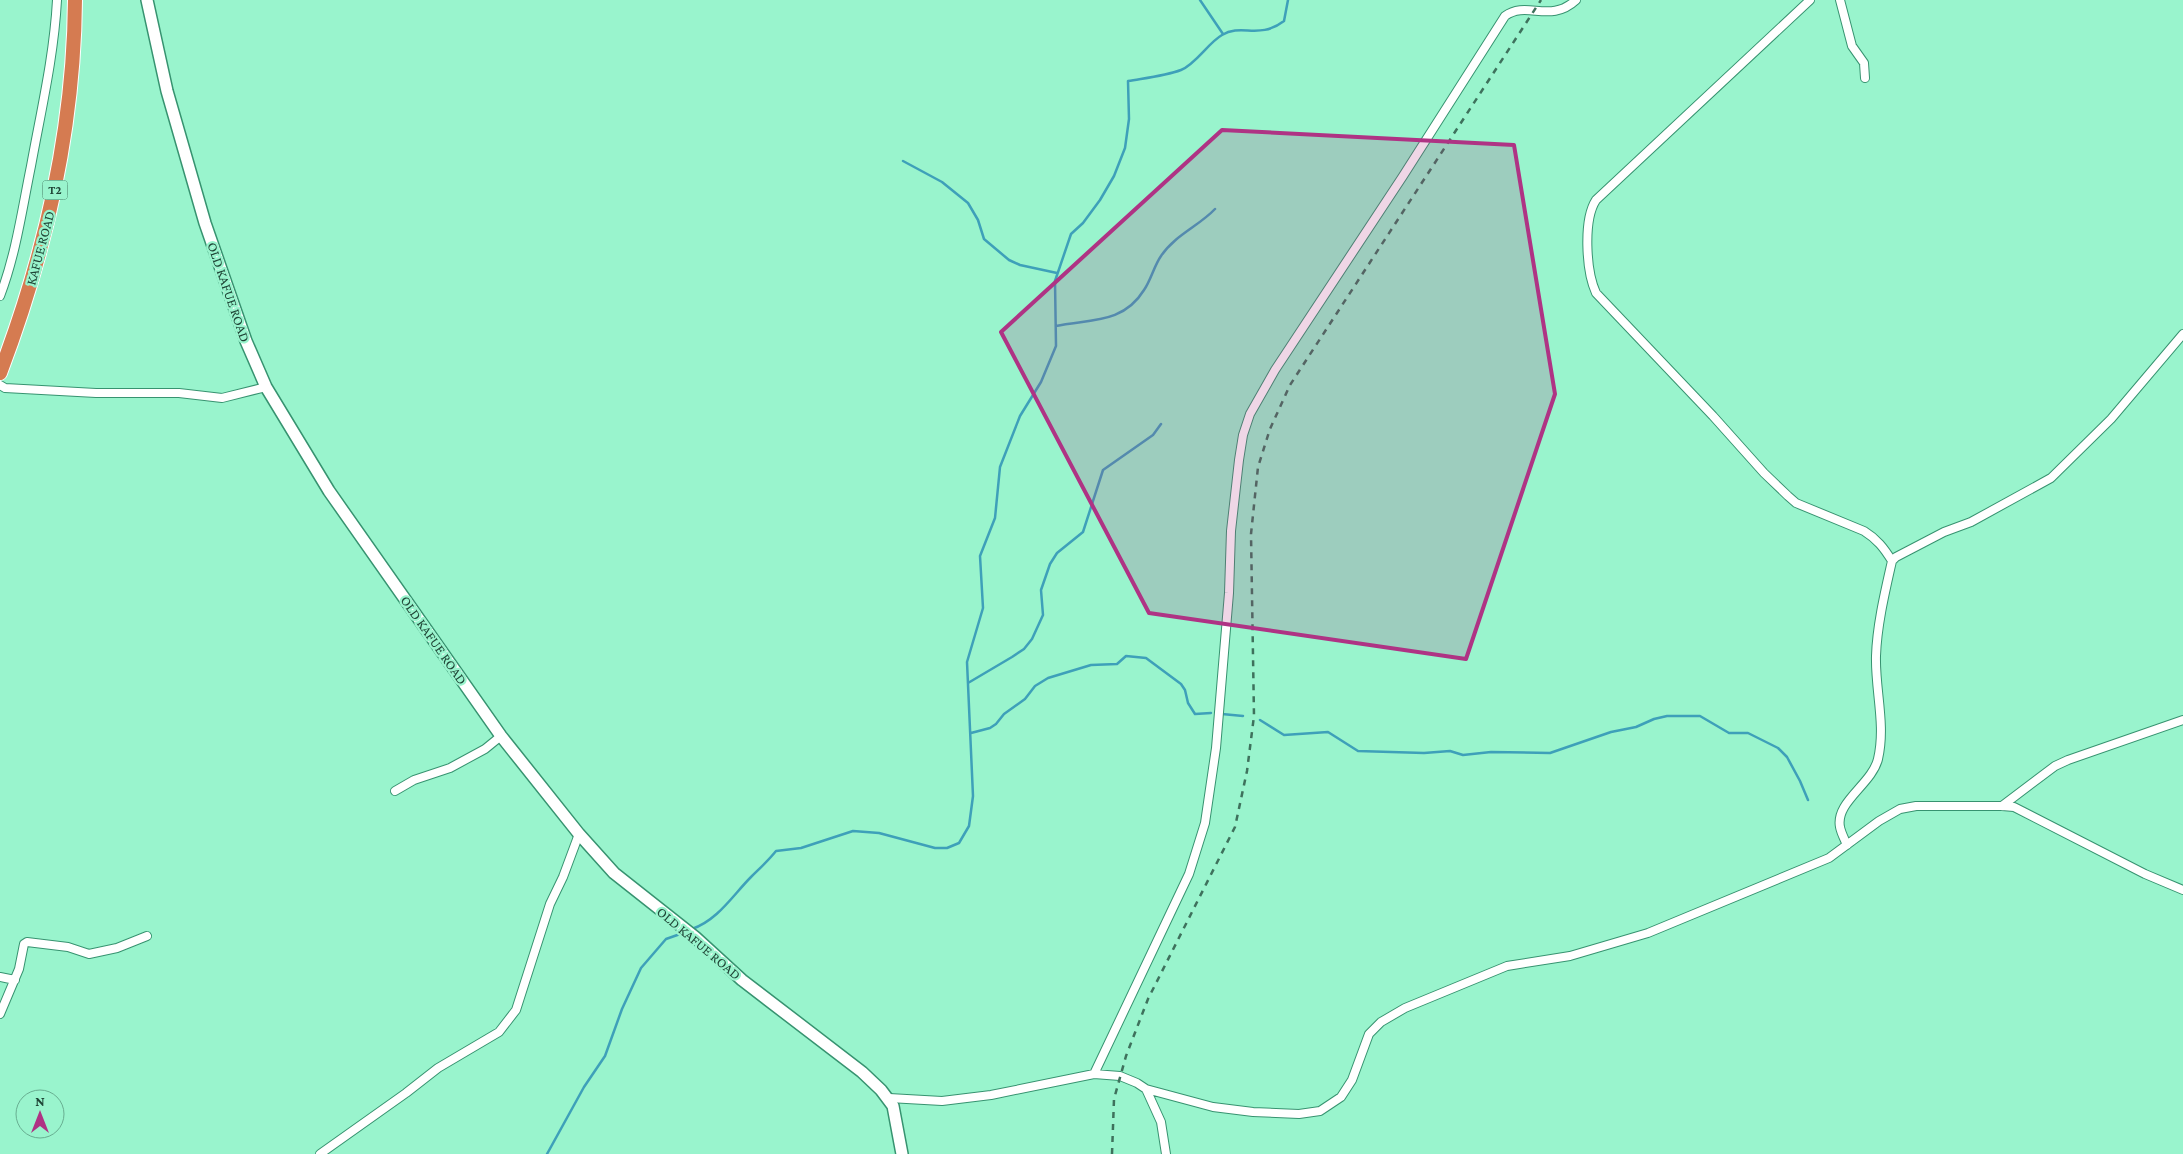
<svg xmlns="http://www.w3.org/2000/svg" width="2183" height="1154" font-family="'Crimson Pro',serif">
  <rect width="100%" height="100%" fill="#99f4cd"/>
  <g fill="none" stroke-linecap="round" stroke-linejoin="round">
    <path stroke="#3ea0b9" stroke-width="2.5" d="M1200 0 1223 34
      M903 161 942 182 968 203 978 220 984 239 1009 260 1020 265 1057 273
      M1056 326C1090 319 1123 324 1144 290 1151 280 1154 266 1161 256 1175 235 1199 226 1215 209
      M968 683 1012 657 1024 649 1032 639 1043 615 1041 590 1050 564 1057 553 1083 532 1103 470 1153 435 1161 424
      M1222 714 1243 716
      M1260 720 1284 735 1328 732 1358 751 1424 753 1450 751 1463 755 1491 752 1550 753 1611 732 1636 727 1654 719 1667 716H1700L1729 733H1748L1778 748 1787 757 1800 781 1808 800
      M971 733 990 728 996 724 1004 714 1025 699 1035 686 1048 678 1091 665 1117 664 1126 656 1146 658 1181 684 1185 690 1188 703 1195 714 1211 713
      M692 929C718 920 733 895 751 877 760 868 768 861 776 851L801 848 853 831 879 833 935 848H947L959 843 969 826 973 796 967 662 983 608 980 556 995 518 1000 467 1020 416 1041 382 1056 346 1055 281 1071 234 1083 223 1100 200 1114 176 1125 148 1129 119 1128 81C1145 78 1165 76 1181 70 1196 64 1208 43 1222 35 1242 23 1259 40 1284 21L1288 0
      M547 1154 584 1087 605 1056 622 1009 641 968 666 939 683 933"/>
    <g stroke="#379370" stroke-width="10">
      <path id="street" d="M1810 0 1596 200C1583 220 1586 271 1596 293L1713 416 1764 473 1788 496 1796 503 1864 531C1877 539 1884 548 1892 561
        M1840 0 1852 46 1864 63 1865 78
        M0 296C16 254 22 210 31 166 41 111 54 56 57 0
        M0 385 5 388 96 393H179L222 398 266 387
        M395 791 414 780 450 768 485 749 501 736
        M2002 806 2055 766 2068 760 2183 720
        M1847 845C1845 840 1841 833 1840 827 1835 802 1872 784 1878 759 1886 725 1875 690 1876 656 1877 625 1885 592 1892 561L1896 557 1944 532 1971 522 2051 478 2111 419 2183 334
        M0 977 15 980
        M0 1014 19 969 24 944 27 942 68 947 89 954 117 948 147 936
        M1094 1074 1189 874 1205 823 1216 748 1229 593 1231 531 1239 460 1243 435 1250 414 1275 370 1403 176 1505 16C1527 0 1550 24 1576 0
        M1146 1089 1213 1107 1253 1112 1299 1114 1320 1111 1341 1097 1352 1080 1369 1034 1381 1022 1405 1008 1507 966 1570 956 1648 933 1829 858 1879 821 1900 809 1916 806H2002L2014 807 2145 874 2183 890
        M889 1098 942 1101 991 1095 1094 1074 1120 1076 1137 1083 1146 1089 1161 1122 1166 1154
        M320 1154 406 1093 438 1068 499 1032 516 1010 550 904 563 877 579 834"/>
    </g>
    <g stroke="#379370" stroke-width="14">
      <path id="secondary" d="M147 0 167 91 205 223 246 341 266 387 329 491 501 736 579 834 614 873 695 937 742 980 862 1072 881 1090 893 1106 902 1154"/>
    </g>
    <g stroke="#fff" stroke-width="16">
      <path id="highway" d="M0 373C46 252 74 130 75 0"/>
    </g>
    <use href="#street" stroke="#fff" stroke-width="8"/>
    <use href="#secondary" stroke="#fff" stroke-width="11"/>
    <use href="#highway" stroke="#d57b51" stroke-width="14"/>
    <path stroke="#3e715c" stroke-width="2.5" stroke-dasharray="6 6" stroke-linecap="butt" d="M1112 1154 1114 1099 1126 1056 1148 999 1235 827 1247 771 1254 716 1251 534 1258 467 1270 429 1290 385 1541 0"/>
  </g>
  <path fill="#af3384" fill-opacity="0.2" stroke="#af3384" stroke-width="4" stroke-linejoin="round" d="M1222 130 1514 145 1555 394 1466 659 1149 613 1001 332Z"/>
  <g text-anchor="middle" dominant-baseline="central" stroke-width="4.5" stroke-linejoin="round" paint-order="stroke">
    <rect fill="#99f4cd" stroke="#447a63" stroke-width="1" x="42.5" y="180.5" width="25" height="19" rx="4"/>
    <g font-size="12" font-weight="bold" fill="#1f4536">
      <text x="55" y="190">T2</text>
    </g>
    <g font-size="14" fill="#1f4536" stroke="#99f4cd">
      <text transform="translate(40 248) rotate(-75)">KAFUE ROAD</text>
      <text transform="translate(229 292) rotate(71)">OLD KAFUE ROAD</text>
      <text transform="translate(434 640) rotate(55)">OLD KAFUE ROAD</text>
      <text transform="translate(699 943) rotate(40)">OLD KAFUE ROAD</text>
    </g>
  </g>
  <g transform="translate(40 1114)"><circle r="24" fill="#99f4cd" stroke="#68ae91"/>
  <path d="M0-4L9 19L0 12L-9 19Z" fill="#af3384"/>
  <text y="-8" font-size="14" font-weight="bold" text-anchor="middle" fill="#1f4536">N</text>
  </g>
</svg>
